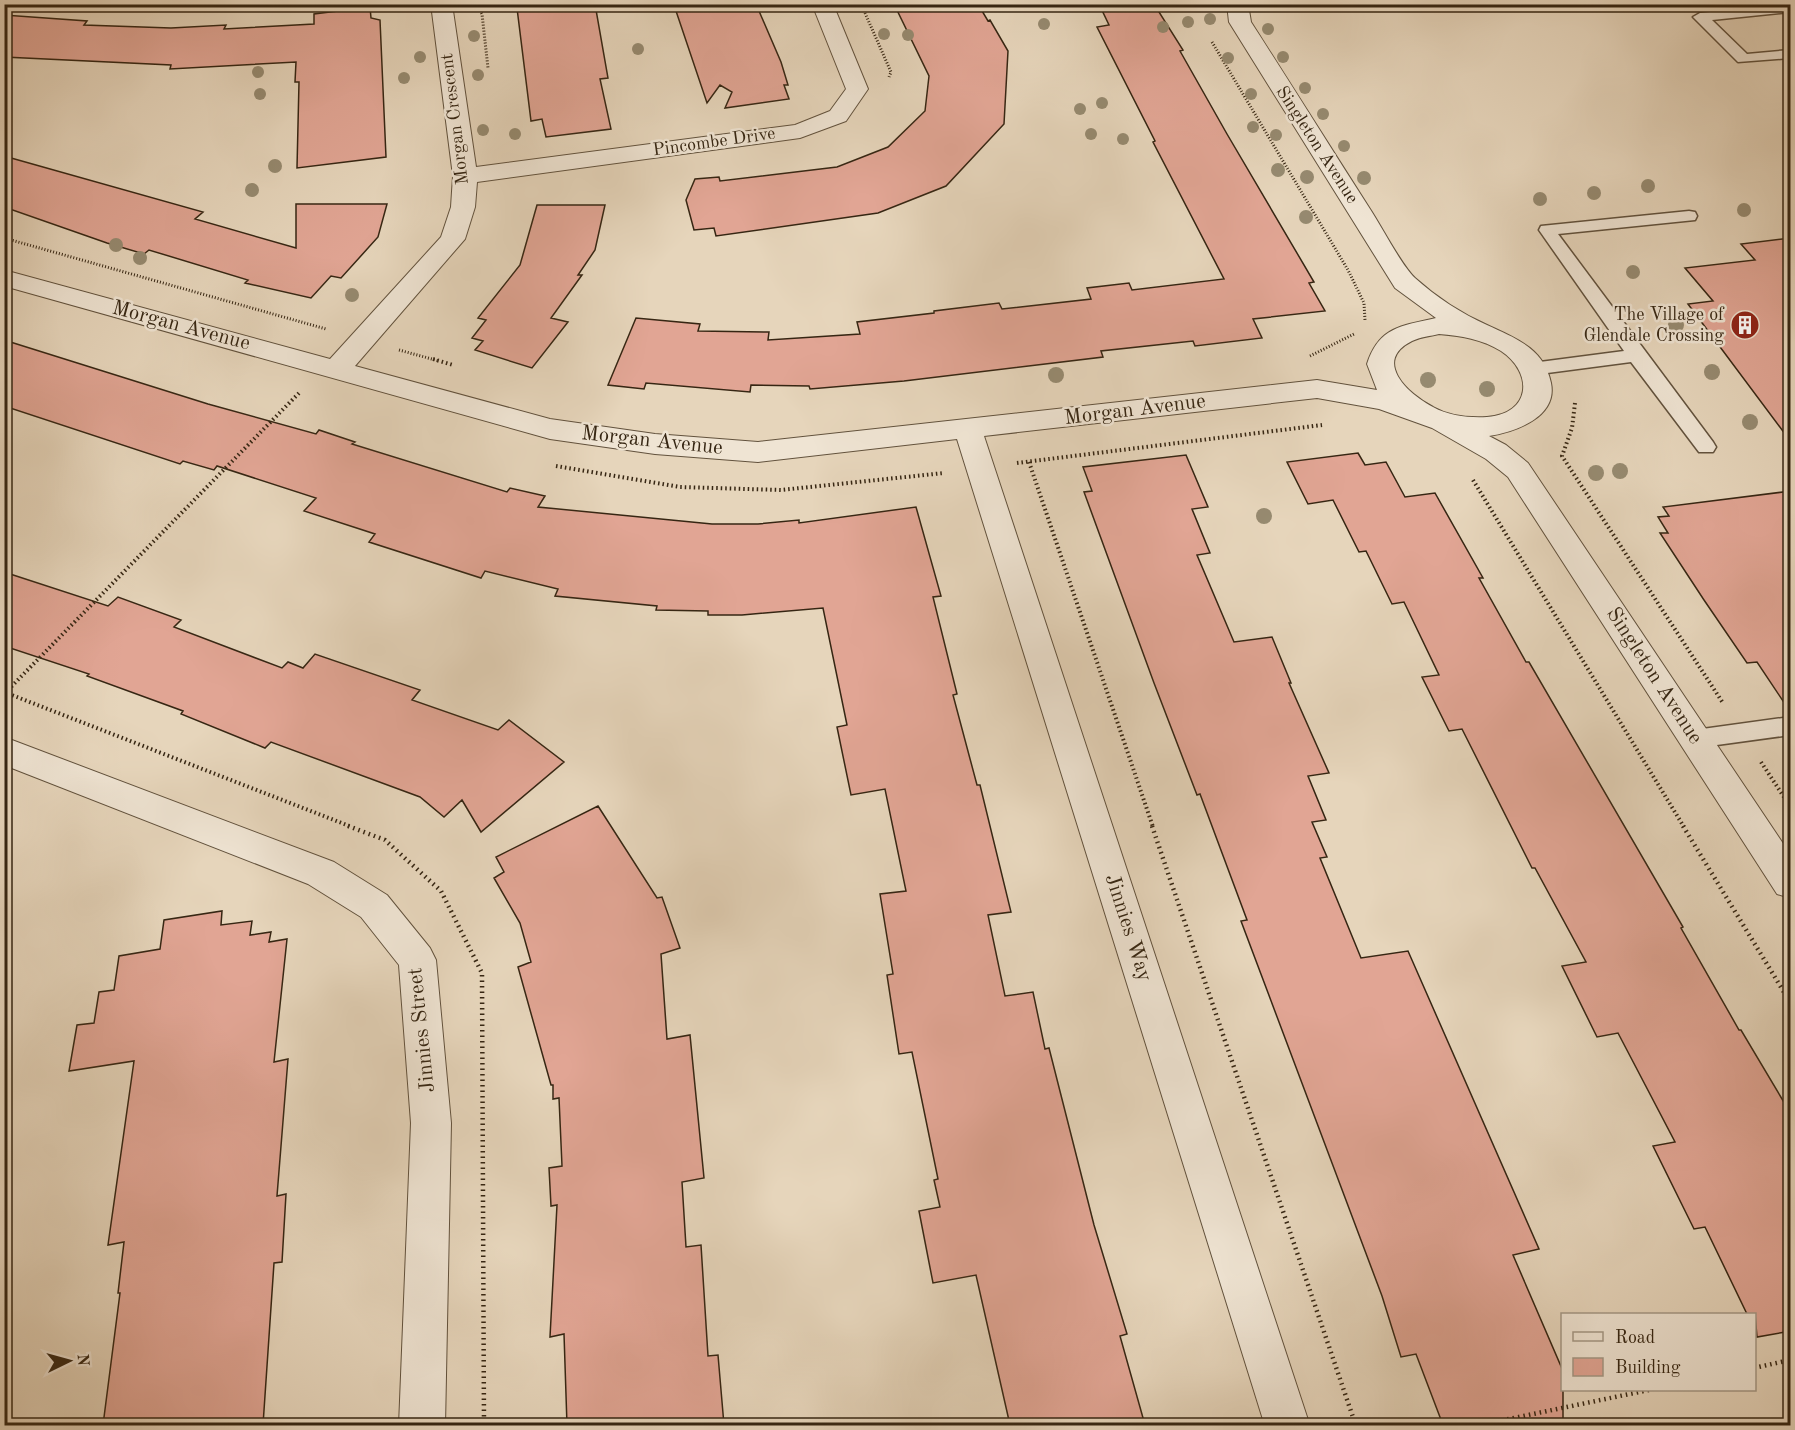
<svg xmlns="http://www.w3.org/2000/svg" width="1795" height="1430" font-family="'Old Standard TT',serif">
  <rect width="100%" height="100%" fill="#e6d5bb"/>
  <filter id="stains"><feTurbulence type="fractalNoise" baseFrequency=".00333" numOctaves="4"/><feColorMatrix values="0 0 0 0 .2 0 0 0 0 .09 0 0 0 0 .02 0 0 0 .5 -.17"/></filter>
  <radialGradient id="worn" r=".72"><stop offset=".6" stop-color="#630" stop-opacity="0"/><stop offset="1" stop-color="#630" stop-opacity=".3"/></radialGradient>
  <path fill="#e1a594" stroke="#362613" stroke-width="1.5" d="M522 4H595L608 78 600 79 611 129 546 137 542 119 531 121 517 8 523 7Z
    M680 4H756L781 62 788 85H784L789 99 725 108 732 92 720 85 707 103 675 8H681Z
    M894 4H978L988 21 990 20 1008 51 1004 124 946 186 878 213 716 236 714 228 694 230 686 200 695 179 719 177 720 181 837 167 888 147 925 111 929 76Z
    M1099 4H1154L1183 50 1180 51 1227 134 1314 282 1309 283 1325 311 1253 319 1262 338 1195 346 1193 341 1101 351 1103 357 904 381 810 389 809 386 751 385 750 392 646 383 644 389 608 385 636 318 700 324 698 331 769 332 768 340 860 334 857 322 934 313V311L999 303 1002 309 1091 299 1087 288 1129 283 1132 290 1224 279 1153 142 1155 141 1097 27 1109 25Z
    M370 7 371 18 380 20 386 157 297 168 299 82H295L296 62 170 69 171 65 4 57V15L87 21 84 25 171 28 226 25 224 29 314 24V14Z
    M4 156 203 212 195 219 296 248V204H387L378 237 341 278 331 276 311 298 245 283 248 280 149 250 144 254 107 243 4 207Z
    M537 205H605L595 250 578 275H582L551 318 568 322 532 368 475 350 483 341 472 338 486 320 478 318 520 265Z
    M1791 238V442L1688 304 1713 301 1685 268 1755 260 1741 244Z
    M4 340 208 404 316 434 319 430 355 442 352 444 507 492 510 488 545 496 538 507 712 524H758L799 520V523L916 507 941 596 933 597 957 694 953 695 977 785H980L1011 912 988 915 1005 996 1033 992 1045 1049 1049 1048 1094 1225 1127 1334 1120 1336 1145 1425H1010L976 1275 933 1283 919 1211 940 1207 934 1180 938 1179 912 1052 899 1054 887 975 893 974 880 894 906 891 885 789 851 795 837 727 847 725 823 608 742 615H708V611L656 610 657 606 555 596 558 589 485 571 481 578 369 542 375 534 304 511 316 498 217 466 214 470 183 461 180 464 4 406Z
    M1358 453 1365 465 1386 462 1405 497 1435 493 1483 578H1479L1526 662H1529L1683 927 1681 928 1739 1030H1741L1791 1114V1331L1757 1337 1755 1314H1747L1705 1227 1694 1229 1653 1146 1675 1142 1618 1033 1597 1037 1562 966 1586 962 1535 868H1532L1462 729 1449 731 1422 677 1439 675 1404 602 1392 604 1366 551 1359 552 1333 500 1308 504 1287 462Z
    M1186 455 1208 507 1192 509 1210 553 1197 555 1234 642 1272 637 1291 683H1289L1329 773 1308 776 1326 820 1312 822 1327 857 1320 858 1361 958 1408 951 1539 1249 1513 1255 1563 1371V1425H1443L1416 1354 1401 1357 1382 1296 1241 921 1247 920 1200 794 1197 795 1154 683 1084 492 1092 491 1083 467Z
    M1791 491V713L1757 662 1747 663 1704 600 1660 533H1668L1658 517 1669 516 1663 507Z
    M4 572 108 606 118 597 181 620 174 627 282 668 288 662 303 668 315 654 420 690 412 700 498 730 509 720 564 762 481 832 462 800 444 817 420 797 271 742 265 748 181 714 183 711 87 676 89 674 4 646Z
    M598 806 657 898 662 897 680 948 661 954 667 1039 690 1035 704 1178 682 1182 686 1247 701 1245 708 1356 718 1355 724 1425H567L564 1334 550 1337 557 1205 551 1206 549 1168 562 1166 559 1098 553 1099V1085H551L518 967 531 962 520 923 494 878 504 872 496 857Z
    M222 911 221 925 252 921 250 935 271 932 269 942 287 939 274 1062 288 1059 277 1196 286 1194 282 1262 274 1263 263 1425H103L120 1293H118L124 1242 108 1245 134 1061 69 1071 77 1025 94 1023 99 992 114 990 119 956 160 949 164 920Z"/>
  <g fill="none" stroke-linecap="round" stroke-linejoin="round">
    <g stroke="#62523d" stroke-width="3">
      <path id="lane" d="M1790 4V12L1712 20 1747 54 1790 50V58L1738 62 1693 17 1700 13Z
        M1689 211 1695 212 1697 216 1695 220 1558 234 1713 442 1716 447 1713 452H1699L1631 362 1532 375 1525 373 1523 369 1525 365 1532 363 1624 351 1539 230 1541 226Z
        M1790 717V735L1695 748 1687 746 1684 739 1687 732 1695 730Z"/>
    </g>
    <g stroke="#62523d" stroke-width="2">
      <path id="street" d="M431 4H452L476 167 795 125 830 111 846 89 812 4H833L868 89 846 121 800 138 477 182 475 207 465 239 355 366 550 419 655 434 758 442 1317 380 1377 390 1367 364C1379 327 1401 326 1436 318L1395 288 1229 22 1227 4H1248L1251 22C1291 84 1330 147 1370 209 1382 227 1401 265 1415 278 1435 296 1462 314 1487 325 1515 338 1544 348 1551 383 1558 417 1515 432 1489 436L1506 445 1528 463 1790 854V898L1777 894 1508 477 1486 459 1432 428 1379 409 1317 398 984 436 1310 1426H1265L957 439 758 462 655 454 550 439 4 286V270L330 359 441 237 451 207 453 176ZM1439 334C1461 336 1482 339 1501 351 1534 373 1531 414 1487 417 1470 418 1449 416 1433 407 1408 394 1372 361 1412 341 1420 337 1431 336 1439 334Z
        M4 737 334 862 387 895 430 948 436 960 451 1123 445 1426H399L411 1123 399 965 361 917 308 884 4 765Z"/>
    </g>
    <path stroke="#362613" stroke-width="3" stroke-dasharray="1 2" stroke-linecap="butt" d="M477 5 482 14 488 68
      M865 13 891 72 889 77
      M1212 42 1348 270 1364 303 1365 320
      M4 238 326 329
      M399 350 439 361
      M1310 356 1354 334"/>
    <path stroke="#362613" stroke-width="4" stroke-dasharray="1.5 3" stroke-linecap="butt" d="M433 359 453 365
      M1575 403 1572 428 1562 456 1723 703
      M1029 462 1153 827
      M1017 463 1322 425
      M556 466 680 487 781 490 944 473
      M1473 480 1684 827
      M4 692 352 827
      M5 693 300 392
      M1761 762 1790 806"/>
    <path stroke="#362613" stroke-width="4.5" stroke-dasharray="1.5 4" stroke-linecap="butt" d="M348 826 385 840 441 891 482 973 484 1426
      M1152 826 1356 1426
      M1683 826 1790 1002
      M1754 1368 1790 1360
      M1475 1426 1649 1390"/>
    <use href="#lane" fill="#efe4d3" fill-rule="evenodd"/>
    <use href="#street" fill="#efe4d3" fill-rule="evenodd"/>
  </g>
  <g fill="#968a70">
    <circle cx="1210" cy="19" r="6"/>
    <circle cx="1188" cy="22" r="6"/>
    <circle cx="1044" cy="24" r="6"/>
    <circle cx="1163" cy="27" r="6"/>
    <circle cx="1268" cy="29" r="6"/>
    <circle cx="884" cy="34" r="6"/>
    <circle cx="908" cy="35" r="6"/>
    <circle cx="474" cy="36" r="6"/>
    <circle cx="638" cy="49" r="6"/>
    <circle cx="420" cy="57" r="6"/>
    <circle cx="1283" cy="57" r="6"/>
    <circle cx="1228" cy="58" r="6"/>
    <circle cx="258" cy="72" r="6"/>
    <circle cx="478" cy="75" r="6"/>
    <circle cx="404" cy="78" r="6"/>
    <circle cx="1305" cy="88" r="6"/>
    <circle cx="260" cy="94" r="6"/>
    <circle cx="1251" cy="94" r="6"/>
    <circle cx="1102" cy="103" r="6"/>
    <circle cx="1080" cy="109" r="6"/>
    <circle cx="1323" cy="114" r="6"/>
    <circle cx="1253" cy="127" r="6"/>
    <circle cx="483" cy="130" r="6"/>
    <circle cx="515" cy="134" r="6"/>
    <circle cx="1091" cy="134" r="6"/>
    <circle cx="1276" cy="135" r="6"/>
    <circle cx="1123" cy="139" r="6"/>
    <circle cx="1344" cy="146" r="6"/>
    <circle cx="275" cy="166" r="7"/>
    <circle cx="1278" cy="170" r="7"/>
    <circle cx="1307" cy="177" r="7"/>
    <circle cx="1364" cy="178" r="7"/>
    <circle cx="1648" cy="186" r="7"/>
    <circle cx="252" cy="190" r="7"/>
    <circle cx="1594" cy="193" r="7"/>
    <circle cx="1540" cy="199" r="7"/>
    <circle cx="1744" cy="210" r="7"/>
    <circle cx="1306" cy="217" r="7"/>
    <circle cx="116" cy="245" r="7"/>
    <circle cx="140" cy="258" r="7"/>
    <circle cx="1633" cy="272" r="7"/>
    <circle cx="352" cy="295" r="7"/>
    <circle cx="1676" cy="325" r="8"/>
    <circle cx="1712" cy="372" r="8"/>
    <circle cx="1056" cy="375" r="8"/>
    <circle cx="1428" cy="380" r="8"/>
    <circle cx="1487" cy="389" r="8"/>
    <circle cx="1750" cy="422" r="8"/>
    <circle cx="1620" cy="471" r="8"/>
    <circle cx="1596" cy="473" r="8"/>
    <circle cx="1264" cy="516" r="8"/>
  </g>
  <defs>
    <g id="building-disc" transform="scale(1.5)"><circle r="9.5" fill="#8f2418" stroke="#efe4d3"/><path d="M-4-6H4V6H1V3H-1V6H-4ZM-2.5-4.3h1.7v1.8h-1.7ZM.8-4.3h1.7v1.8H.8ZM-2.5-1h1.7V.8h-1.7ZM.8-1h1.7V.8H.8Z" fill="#fff"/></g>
  </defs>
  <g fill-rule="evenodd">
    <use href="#building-disc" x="1745" y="325"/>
  </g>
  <g text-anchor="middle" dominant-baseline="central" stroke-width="5" stroke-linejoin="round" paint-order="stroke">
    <g font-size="18" fill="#362613" stroke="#efe4d3">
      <text transform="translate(455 119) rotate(-97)">Morgan Crescent</text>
      <text transform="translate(714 142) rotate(-8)">Pincombe Drive</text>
      <text transform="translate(1317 145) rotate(57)">Singleton Avenue</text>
    </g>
    <g font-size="18" fill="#362613" stroke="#efe4d3" text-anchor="end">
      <text x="1724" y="315">The Village of<tspan x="1724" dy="21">Glendale Crossing</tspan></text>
    </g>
    <g font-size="21" fill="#362613" stroke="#efe4d3">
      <text transform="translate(181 326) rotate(15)">Morgan Avenue</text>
      <text transform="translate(1135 410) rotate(-7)">Morgan Avenue</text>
      <text transform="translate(652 441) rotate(6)">Morgan Avenue</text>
      <text transform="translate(1654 676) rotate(57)">Singleton Avenue</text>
      <text transform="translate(1128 928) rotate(72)">Jinnies Way</text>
      <text transform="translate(422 1030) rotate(-96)">Jinnies Street</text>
    </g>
  </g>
  <rect width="1795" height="1430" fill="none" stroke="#e6d5bb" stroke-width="24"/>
  <rect x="6" y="6" width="1783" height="1418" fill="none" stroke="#362613" stroke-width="3"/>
  <rect x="12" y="12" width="1771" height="1406" fill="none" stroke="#362613" stroke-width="1.5"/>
  <rect x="1561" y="1313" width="195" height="78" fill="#efe4d3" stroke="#a59886" stroke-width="1.5"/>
  <rect x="1573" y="1332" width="30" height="9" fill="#efe4d3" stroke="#a59886" stroke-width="1.5"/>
  <text x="1615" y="1343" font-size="18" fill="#362613">Road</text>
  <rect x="1573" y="1358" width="30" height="18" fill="#e1a594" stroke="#a59886" stroke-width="1.5"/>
  <text x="1615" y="1373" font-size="18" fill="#362613">Building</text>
  <g transform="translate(69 1361) rotate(85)" stroke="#efe4d3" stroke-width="4.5" paint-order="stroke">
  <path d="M0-4.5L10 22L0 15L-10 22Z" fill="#362613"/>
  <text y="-9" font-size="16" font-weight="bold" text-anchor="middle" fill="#362613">N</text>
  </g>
  <rect width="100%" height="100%" filter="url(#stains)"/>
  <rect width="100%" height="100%" fill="url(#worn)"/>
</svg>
